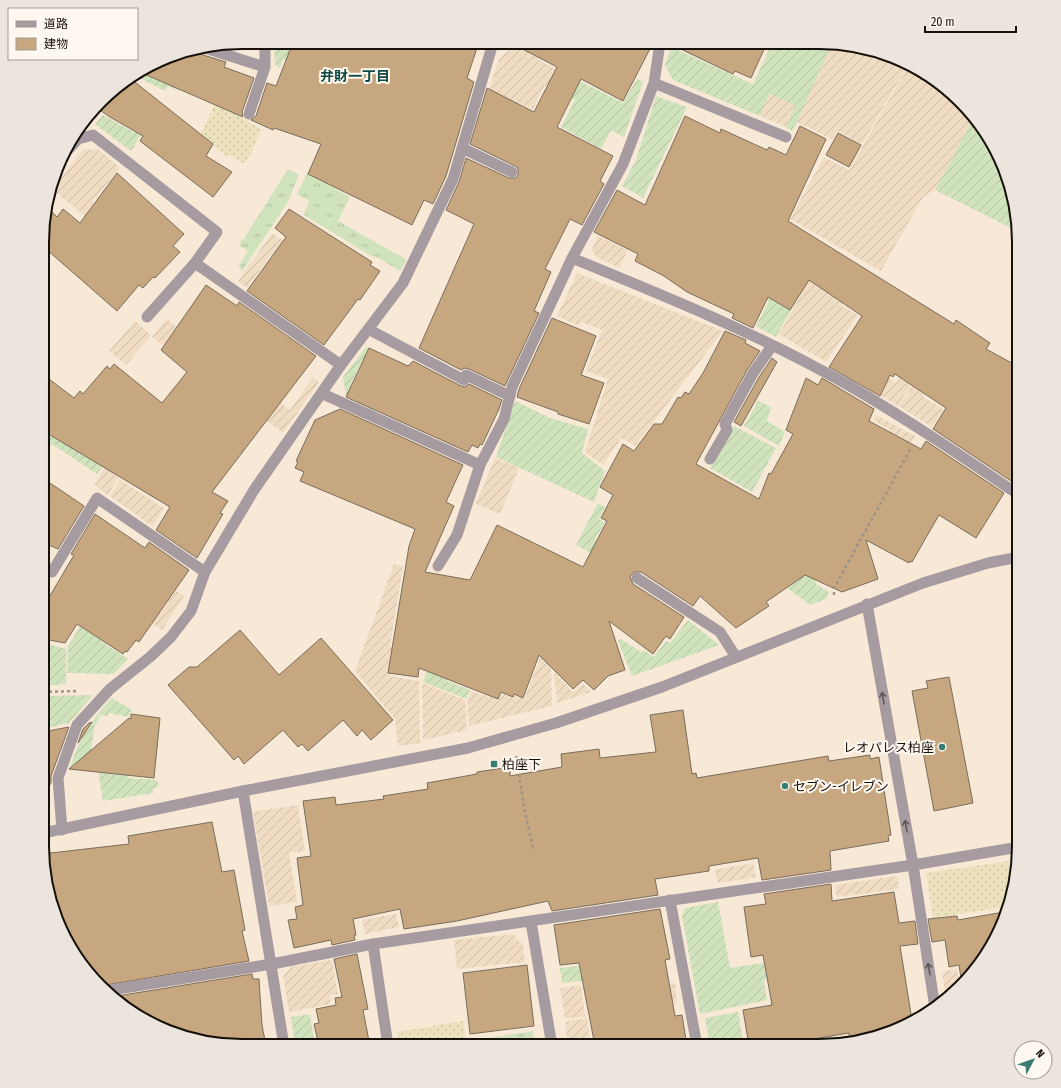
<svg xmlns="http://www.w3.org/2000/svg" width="1061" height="1088" font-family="'Fira Sans Condensed','Noto Sans JP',sans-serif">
  <defs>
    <pattern id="industrial-furrows" width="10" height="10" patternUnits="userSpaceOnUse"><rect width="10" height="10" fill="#efdcc2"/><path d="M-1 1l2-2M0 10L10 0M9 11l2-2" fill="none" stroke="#ccbca5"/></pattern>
    <pattern id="grass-tufts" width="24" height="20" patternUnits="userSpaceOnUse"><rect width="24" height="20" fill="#d0e3bd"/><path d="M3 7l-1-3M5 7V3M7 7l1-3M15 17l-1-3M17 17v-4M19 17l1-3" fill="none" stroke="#b2c2a1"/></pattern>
    <pattern id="sand-dots" width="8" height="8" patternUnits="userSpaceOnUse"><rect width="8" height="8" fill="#ece2bd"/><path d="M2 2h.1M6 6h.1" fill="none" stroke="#cac1a1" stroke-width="1.8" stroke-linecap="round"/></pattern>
    <pattern id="garden-furrows" width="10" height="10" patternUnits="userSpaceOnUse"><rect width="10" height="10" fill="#d0e3bd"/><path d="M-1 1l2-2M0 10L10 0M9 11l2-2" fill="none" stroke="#b2c2a1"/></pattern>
  </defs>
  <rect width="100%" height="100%" fill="#f8e9d6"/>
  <path fill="url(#industrial-furrows)" d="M518 43H545L537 59 559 71 551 87 545 85 533 109 489 90 499 59Z
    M832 44H845L908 65 862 144 837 131 832 139 797 122Z
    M909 65 919 69 974 117 935 190 923 197 881 271 790 219 824 157 849 170Z
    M769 94 795 105 786 127 760 116Z
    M98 149 120 168 92 202 102 210 107 234 52 189 83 150Z
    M272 233 322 269 313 282 272 253 247 288 238 281Z
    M598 236 627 250 620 268 596 257 592 249Z
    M577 273 723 331 635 446 621 438 603 465 585 452 608 379 586 371 602 330 581 322 579 326 557 316Z
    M809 280 845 300 842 306 858 315 826 362 779 334Z
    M166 319 290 410 313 377 319 382 283 433 152 337Z
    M135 321 151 335 126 365 109 351Z
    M927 332 939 339 898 406 858 382 868 366 896 383Z
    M934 352 926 390 922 396 944 410 932 427 899 406Z
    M876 415 915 436 891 479 886 439 890 430 873 420Z
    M140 441 108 495 94 485 105 467Z
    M495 458 519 468 500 514 476 504Z
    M120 480 164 508 153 527 110 496Z
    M394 564 403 567 390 645 393 648 390 676 419 681 420 743 398 746 395 719 355 671Z
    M176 591 184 596 162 630 115 599 139 598 161 612Z
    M550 634 552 706 469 726 467 704 471 691 498 700 502 693 513 698 514 696 524 699 541 656 514 645Z
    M554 672 573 692 583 684 591 692 557 703Z
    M422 683 465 700 467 730 423 740Z
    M50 787 48 810 43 811V789Z
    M298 805 305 851 289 853 297 902 269 906 253 812Z
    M753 863 756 877 718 883 715 870Z
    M897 876 899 889 836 897 835 885Z
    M396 914 399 927 365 934 362 920Z
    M513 934 523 945 525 962 457 969 454 940Z
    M332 960 338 994 330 995 331 1004 289 1012 283 976 291 967Z
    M957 969 960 987 946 1000 942 972Z
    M675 983 677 1003 644 1007 642 987Z
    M581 985 585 1016 565 1019 560 988Z
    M587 1018 591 1046H568L565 1022Z"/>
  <path fill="url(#grass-tufts)" d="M288 169 299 175 288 202 242 271 238 267 248 251 240 246 241 239 243 240Z
    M308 171 337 184 335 189 350 197 338 221 407 260 400 271 375 256 373 257 304 215 309 201 297 194Z
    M533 1031 535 1046H473L472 1041Z"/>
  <path fill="url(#sand-dots)" d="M216 102 243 110 240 117 261 129 252 152 244 164 230 155 228 157 200 136Z
    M1009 861 1013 881 1006 907 933 918 926 873Z
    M463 1021 467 1046H400L397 1032Z"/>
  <path fill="url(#garden-furrows)" d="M274 42H292L287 60 283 59 280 68 275 65Z
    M772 43 832 44 797 122 792 131 786 127 795 105 769 94 760 116 673 80 665 65 671 47 753 84Z
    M148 69 174 79 185 76 179 91 168 86 165 91 136 76Z
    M562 72 623 103 637 79 643 82 624 137 611 130 601 149 561 127 575 100 554 88Z
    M656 96 687 107 643 198 622 186 636 160Z
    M103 115 135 133 138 127 144 130 131 151 95 124Z
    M974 117 978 120 1008 177 1019 232 935 190Z
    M749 290 785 292 779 304 791 310 776 337 756 326 769 301Z
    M366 347 371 349 364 361 362 360 350 386 373 397 386 395 376 413 346 396 343 377Z
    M515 401 550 418 588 429 582 453 605 471 594 502 496 457Z
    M758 401 771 407 767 421 785 432 779 446 744 426Z
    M46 423 106 462 97 474 52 444 45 454Z
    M734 426 776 448 752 492 710 468Z
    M598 503 605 507 599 519 605 523 595 539 600 542 594 555 576 545Z
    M737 551 813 568 816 584 829 592 826 599 810 605Z
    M91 608 104 639 102 642 128 659 114 674 67 673 68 646Z
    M688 620 719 645 632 676 618 641 621 639 641 652 644 650 654 657 666 641 670 643Z
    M445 624 450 672 447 681 470 690 467 699 423 682Z
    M44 643 66 649V684L43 686Z
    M93 695 69 723 43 729V696Z
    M112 698 132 710 128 717 109 713 108 716 100 715 97 723 95 724 90 756 129 761 128 778 157 780 159 786 153 789 154 793 103 801 97 764 70 769C77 741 93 718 112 698Z
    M718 902 730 968 767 962 770 979 764 980 767 1000 700 1014 682 916 685 908Z
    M621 961 634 974 562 983 560 968Z
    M738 1012 744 1046H710L705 1018Z
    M310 1014 315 1046H295L291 1017Z"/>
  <path fill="#c6a77f" stroke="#7a6d5c" d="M293 42 461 43 477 48 467 78 474 82 446 176 433 204 424 200 412 225 308 174 321 144 274 128 273 130 251 120 256 116 267 83 276 86Z
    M511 43H653L623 101 581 79 557 127 613 156 600 181 604 184 582 225 570 219 545 269 551 272 534 311 539 313 505 386 469 369 465 368 461 370 419 348 474 224 446 210 459 182 466 158 509 178H516L518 175V168L515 166 470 144 487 88 534 112 557 67Z
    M668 43H767L751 78 735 71 733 74Z
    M198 49 203 55 226 62 224 67 254 78 242 112 243 117 142 73 177 53Z
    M131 79 213 144 206 156 232 172 213 197 140 141 143 136 110 117 97 108 110 91Z
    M685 116 720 133 721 129 767 150 769 147 786 155 800 126 826 139 788 221 954 324 956 320 990 343 986 349 1019 367V467L1011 481 933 429 946 408 895 374 893 377 890 375 880 396 829 367 862 316 809 280 790 310 768 297 753 328 732 318 734 314 687 292 664 276 635 261 638 254 594 232 617 190 645 205Z
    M838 133 861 145 849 167 826 155Z
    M117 173 184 234 173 246 180 252 155 278 153 277 143 288 139 285 117 311 46 249V206L57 217 63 209 80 223Z
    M289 209 372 262 370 265 380 271 360 300 358 299 324 345 247 291 286 237 275 228Z
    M206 285 237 306 239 302 316 356 212 492 228 501 220 513 223 514 197 558 156 530 170 507 45 432V376L74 398 80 391 83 394 107 366 110 369 114 364 162 403 187 372 161 350Z
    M552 318 596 336 581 375 604 383 589 424 558 414V412L517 397 519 389Z
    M725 331 746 340 745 343 760 351 747 370 696 464 759 499 769 473 771 474 793 434 786 430 806 378 818 385 822 378 874 409 869 421 921 449 926 441 1004 493 976 538 939 515 912 562 910 561 909 563 866 540 878 579 842 592 805 575 766 602 769 606 736 628 700 596 693 606 641 572H634L630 577 633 584 684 617 670 639 666 636 653 654 609 621 625 670 608 676 594 690 583 680 573 689 539 655 523 698 514 694 513 697 501 692 498 699 419 668 418 677 388 673 409 546 415 529 300 481 304 472 295 468 298 462 296 461 315 420 340 409 463 465 446 502 454 506 425 572 470 580 497 525 583 567 607 521 601 518 613 495 600 487 623 444 634 451 654 424H662L678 397 681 398 685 392 689 394 703 373Z
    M369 348 408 366 413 361 461 386 465 387 469 384 502 400 499 409 482 445 480 444 478 448 472 445 468 452 346 397Z
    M772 358 777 362 741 426 734 422 759 377Z
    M44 479 84 506 58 549 44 543Z
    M95 514 145 548 149 542 189 570 139 642 136 640 127 652 125 651 123 654 77 624 65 643 44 639V606L74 555 71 554Z
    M240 630 279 675 321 638 393 720 371 740 362 730 357 736 343 720 308 751 302 744 298 747 283 730 244 764 238 756 234 760 168 685 189 667H197Z
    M949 677 973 803 934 811 912 691 928 688 926 681Z
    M683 710 692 774 696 773 697 778 828 756 829 761 870 755V759L879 757 891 835 888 836 889 841 830 851 831 870 762 880 758 858 709 866V871L655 879 658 895 552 911 548 901 457 921 404 929 400 909 353 919 356 935H354L355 940 332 945 331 940 294 948 288 920 297 919 295 907 303 905 297 858 311 856 303 801 335 797 336 805 384 799 383 796 428 789 427 783 477 774V772L510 767V776L562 767 561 754 599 749 600 758 656 752 650 715Z
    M131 714 160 718 154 778 69 769 129 718 131 719Z
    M92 722 78 743 83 729 89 723Z
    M69 727 51 776V783L43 796V732Z
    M212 822 222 872 234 870 245 930 242 931 249 961 100 986 83 968 53 911 42 854 129 844 128 836Z
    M831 884 832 901 894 892 899 923 915 921 918 944 900 946 912 1020 884 1035 850 1042 849 1033 796 1042 797 1046H749L743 1010 772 1005 763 955 751 957 744 907 766 904 764 894Z
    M660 909 670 959 665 960 675 1016 682 1015 687 1046H595L579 963 560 965 554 925Z
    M1004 912 998 935 970 978 962 985 959 965 949 967 945 940 932 942 928 919 957 916 958 920Z
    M357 954 368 1009 363 1010 370 1046H319L314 1024 319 1023 316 1009 336 1005 335 998 342 997 334 959Z
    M527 965 534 1026 470 1034 463 973Z
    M252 974 253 979H259L262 1025 266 1046H229L153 1025 111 997Z"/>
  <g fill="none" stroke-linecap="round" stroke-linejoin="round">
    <path stroke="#9d9284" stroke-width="2.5" stroke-dasharray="3 3" stroke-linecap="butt" d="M834 595V588L911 448
      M43 692 78 691
      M516 756 525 813 534 851"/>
    <path stroke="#a69ba0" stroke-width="11" d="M654 83 786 137
      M462 148 512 172
      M65 153 78 139 93 135 217 232 195 263 147 317
      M572 258C665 296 761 335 848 385 907 419 963 457 1019 495
      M195 263 341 365
      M368 329 464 380 466 375 510 396
      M323 394 480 465
      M710 459 727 430 725 424 753 373 772 346
      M438 566 457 535 480 465 504 419 512 387 572 258 623 164 654 83 660 43
      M44 567 52 572 97 498 205 572
      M637 578 720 632 736 657
      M62 830 58 778 77 725 110 689 150 657 171 637 191 611 205 572 254 490 341 365 403 283 453 179 493 43
      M670 900 697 1046
      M531 922 552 1046
      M373 944 388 1046"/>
    <path stroke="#a69ba0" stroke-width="11" d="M205 48 265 67
      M249 114 265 67V42
      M867 604 913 865 935 1008
      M243 791 284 1046
      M105 991 272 964 373 944 913 865 1019 847"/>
    <path stroke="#a69ba0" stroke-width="11" d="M43 833 243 791 468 748 556 723 662 687 923 583 988 563 1019 557"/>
  </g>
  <defs><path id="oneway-shaft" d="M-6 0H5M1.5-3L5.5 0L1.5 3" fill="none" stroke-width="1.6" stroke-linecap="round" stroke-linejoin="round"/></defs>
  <g stroke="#5e5654">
    <use href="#oneway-shaft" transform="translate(883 698) rotate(-100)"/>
    <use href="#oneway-shaft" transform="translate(906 826) rotate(-100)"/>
    <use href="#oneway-shaft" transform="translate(929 969) rotate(-99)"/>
  </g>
  <g fill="#397d71" stroke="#fef8f0" stroke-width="1.5">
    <circle cx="942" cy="747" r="4"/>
    <rect x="490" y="760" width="8" height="8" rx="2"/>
    <circle cx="785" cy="786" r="4"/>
  </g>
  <g text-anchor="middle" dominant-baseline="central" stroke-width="4" stroke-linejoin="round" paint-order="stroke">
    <g font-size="13" fill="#151009" stroke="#fef8f0" text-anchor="start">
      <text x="934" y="747" text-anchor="end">レオパレス柏座</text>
      <text x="502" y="764">柏座下</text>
      <text x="793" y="786">セブン-イレブン</text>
    </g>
    <g font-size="14" font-weight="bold" fill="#104a41" stroke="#fef8f0">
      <text x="355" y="76">弁財一丁目</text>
    </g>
  </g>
  <path d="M0 0H1061V1088H0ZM242 49H819A193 193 0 0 1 1012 242V846A193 193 0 0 1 819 1039H242A193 193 0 0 1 49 846V242A193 193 0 0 1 242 49Z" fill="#ebe5de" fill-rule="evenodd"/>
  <path fill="none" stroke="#151009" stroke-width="2" d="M242 49H819A193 193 0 0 1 1012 242V846A193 193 0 0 1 819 1039H242A193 193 0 0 1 49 846V242A193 193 0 0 1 242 49Z"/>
  <rect x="8" y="8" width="130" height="52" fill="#fef8f0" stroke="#a19b94"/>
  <rect x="16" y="21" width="20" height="6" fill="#a69ba0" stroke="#a19b94"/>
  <text x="44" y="28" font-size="12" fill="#151009">道路</text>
  <rect x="16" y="38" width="20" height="12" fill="#c6a77f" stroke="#a19b94"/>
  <text x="44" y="48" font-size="12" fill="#151009">建物</text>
  <g transform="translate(1033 1060) rotate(49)"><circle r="19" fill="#fef8f0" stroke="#a19b94"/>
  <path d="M0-3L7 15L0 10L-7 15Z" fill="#397d71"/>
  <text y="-6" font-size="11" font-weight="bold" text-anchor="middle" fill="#151009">N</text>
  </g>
  <path d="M925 26v6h91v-6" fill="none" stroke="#151009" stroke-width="2"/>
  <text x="931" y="26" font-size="12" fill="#151009" stroke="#fef8f0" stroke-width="3" paint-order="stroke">20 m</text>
</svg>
